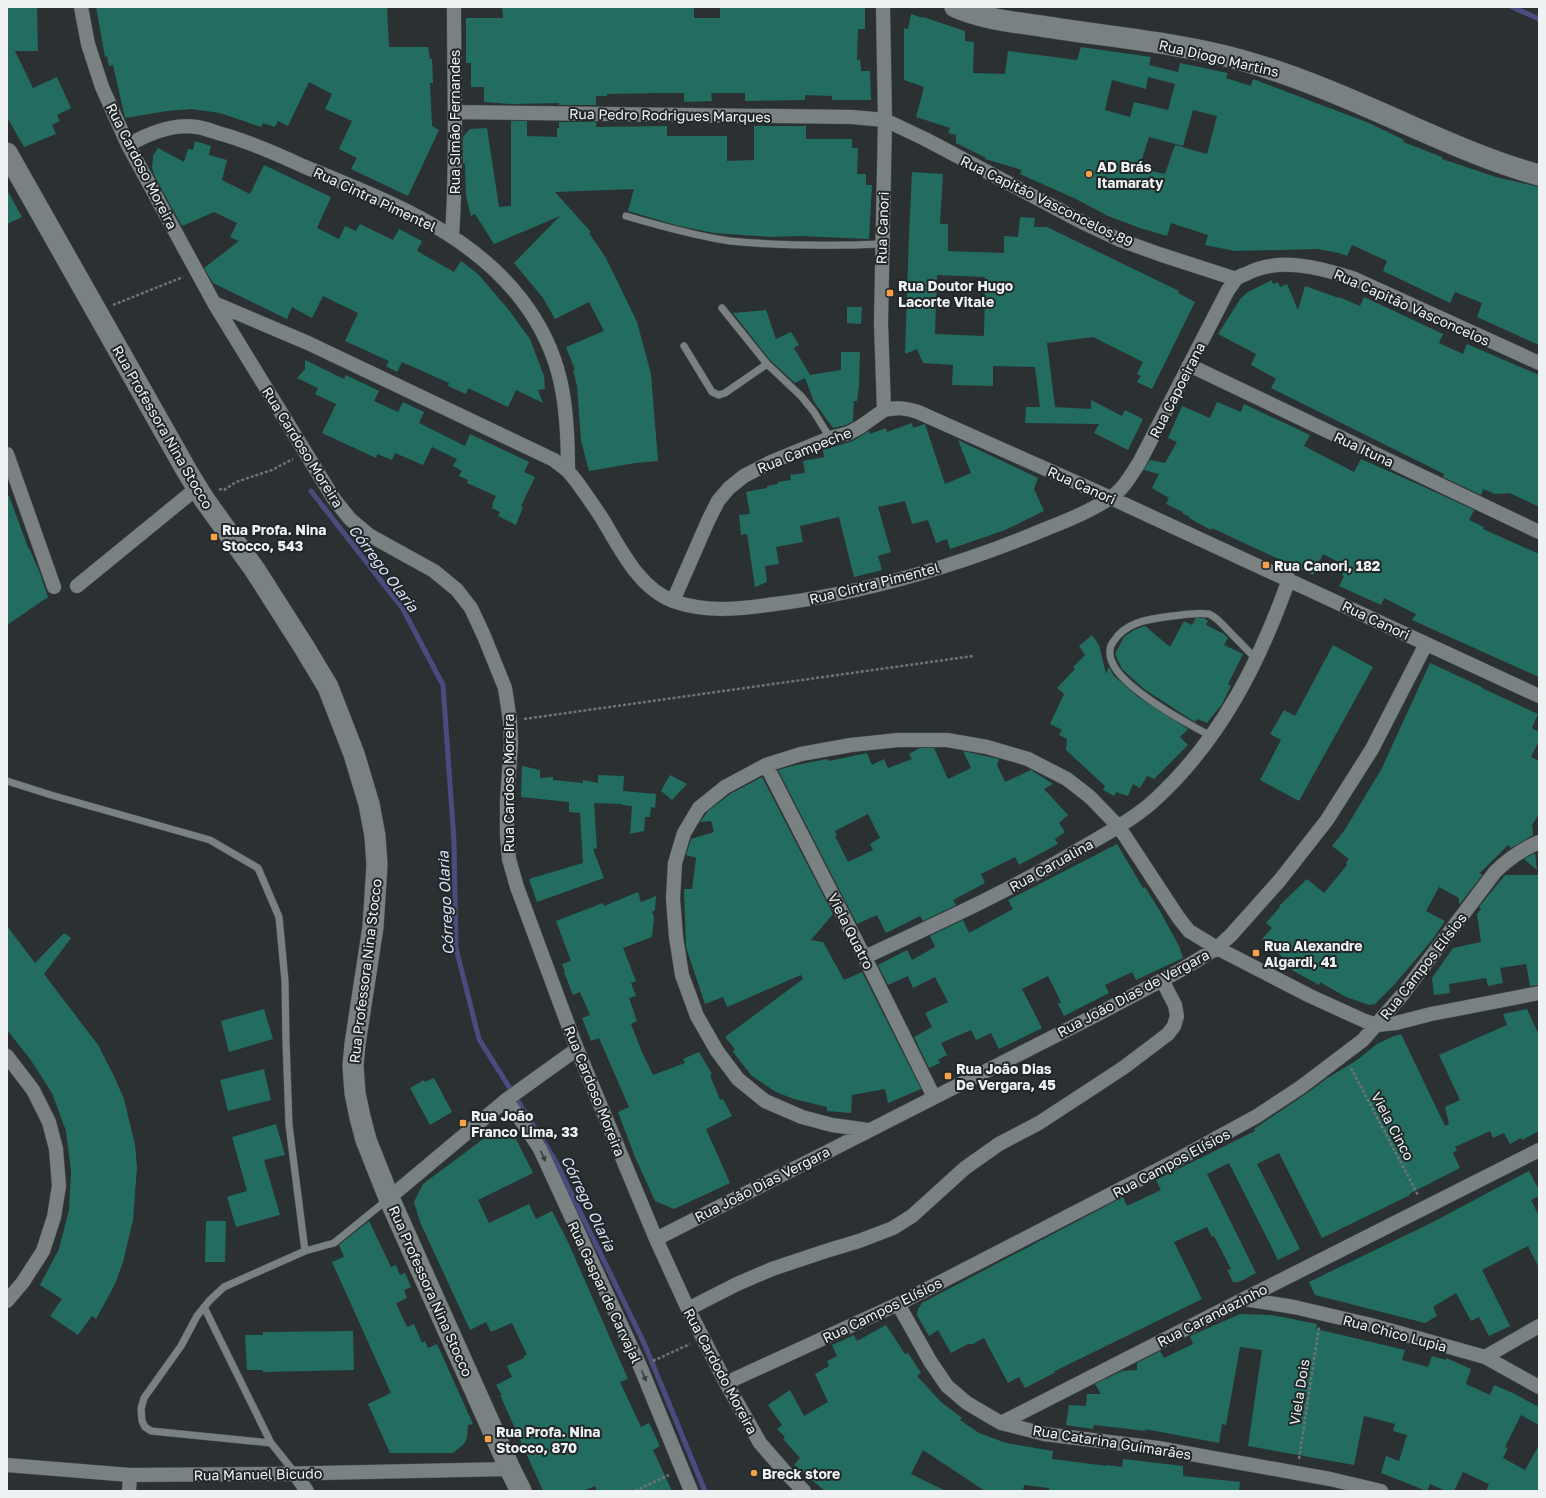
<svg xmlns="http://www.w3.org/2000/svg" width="1546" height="1498" font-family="'Golos Text',sans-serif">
  <rect width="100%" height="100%" fill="#2b3132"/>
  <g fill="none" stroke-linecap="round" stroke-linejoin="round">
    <path stroke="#4a4c80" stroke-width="5" d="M1512 7 1539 19
      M311 491 403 609 443 685 454 841 456 948 479 1039 555 1160 644 1343 705 1491"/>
  </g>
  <path fill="#226d60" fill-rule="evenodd" d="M7 7H37L38 51H15L33 88 57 77 71 108 57 115 60 121 52 125 56 134 24 147 7 117Z
    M96 7H387L389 47H428L430 59H432L433 83H430L432 126 439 130 408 196 351 169 357 158 339 149 352 121 325 109 332 94 309 82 288 126 278 121 275 127 263 123 261 127 220 113 191 109 167 111 125 118 113 65 109 66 107 56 105 57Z
    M502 7H694V18H720V7H865V29H858L857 60 860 59 861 71H870L871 100H832V96L805 95V100L745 101V93H711L712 101 684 102V93H659L607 94V96H596V105H559V103L511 104 484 102V87H471V63H466V18H503Z
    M911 14 923 18V17L965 31V41L974 42 973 73 1005 74 1008 51 1077 60 1081 47 1151 57 1149 65 1178 72 1180 63 1228 73 1226 78 1251 86 1253 79 1369 123 1404 140 1403 142 1442 157V159L1496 177 1539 187V345L1477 317 1482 303 1455 292 1450 303 1383 271 1387 261 1352 245 1347 256 1339 253 1318 249 1235 251 1205 245 1208 235 1171 223 1167 236 1140 228 1108 216 1076 199 1020 174 1022 170 985 159 986 158 956 143V135L948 133 950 128 916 117 924 87 904 80V28L908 29ZM1148 77 1175 84 1168 110 1134 102 1130 117 1105 110 1112 80 1146 89ZM1193 110 1217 116 1207 154 1175 145 1165 174 1139 168 1149 137 1183 146Z
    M511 121H527V136L557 137V128H559V122H596V127L667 126V136H727V161L754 160V126H806V139H852V148H858L857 174H866V185H872L869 239 801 236 772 237 714 233 679 226 628 211 634 189 555 192 591 232 589 233 606 258 637 322 651 374 658 461 635 463 589 471 581 440 577 386 573 370H575L566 347 604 331 589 302 555 319 543 298 514 263 560 216 494 244 475 214 471 216 466 196 465 164 463 163V137L470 129 487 128 499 207 511 206Z
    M195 141 211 146 209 155 227 160 222 180 250 194 264 165 331 197 317 228 339 239 345 226 356 231 360 224 393 240 399 229 422 241 417 251 454 272 461 261 478 274 508 309 530 339 544 376 545 389 538 390 543 403 516 390 508 407 468 388 466 394 448 386 449 383 402 362 397 372 386 366 389 361 345 341 358 313 323 296 312 318 292 307 287 319 213 283 204 268 239 241 230 237 237 223 214 212 182 226 155 177 152 168 153 156 158 148 184 162 188 149 193 150Z
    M912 172 943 174 940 224H948V251L1004 253V236L1018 237 1020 217 1035 218 1034 227H1047L1179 291 1178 293 1195 302 1152 389 1137 382 1141 376 1137 374 1143 362 1093 337 1047 343 1055 407 1091 409V400L1122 416 1125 410 1143 419 1128 450 1094 433 1099 424 1025 423 1026 407H1040L1035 367 993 366V386L952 385 953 365 923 363 917 349 905 354 909 236ZM937 275 985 277 984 336 935 334Z
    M7 190 22 217 7 224Z
    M1272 280 1273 284 1278 282 1280 287 1287 284 1298 310 1305 286 1339 298V297L1360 306 1364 297 1443 334 1439 343 1463 354 1467 344 1539 375V507L1510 493 1495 494 1483 489 1481 495 1443 477 1444 474 1271 388 1276 379 1275 378 1251 365 1256 354 1218 334 1241 298 1248 292Z
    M847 307H862L861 324 847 323Z
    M766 310 776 339 791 332 799 345 794 348 810 375 841 370V352H860L859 386 857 401H854L853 421 846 425 833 428 814 402 805 378 795 383 770 360 733 313Z
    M305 360 344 379 346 375 379 391 374 401 398 412 403 402 424 412 419 423 465 446 470 434 529 462 524 472 535 477 521 506 523 507 516 525 498 516 500 512 492 508 493 505 492 504 496 496 467 483 468 480 459 476 462 471 453 466 457 459 432 447 423 465 395 453 392 460 377 454 376 458 322 433 336 404 315 394 318 388 297 378 305 369Z
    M1217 402 1241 412 1244 404 1310 435 1304 446 1354 472 1361 459 1422 486 1474 510 1469 520 1484 527 1483 529 1539 554V677L1412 620 1416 614 1384 598 1381 605 1339 586 1344 576 1342 575 1346 566 1323 554 1313 575 1212 528 1211 530 1189 518 1190 517 1182 513 1183 512 1166 504 1169 498 1152 488 1159 474 1144 470 1150 460 1165 463 1177 442 1168 438 1182 406 1210 418Z
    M912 423 913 428 925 424 945 484 971 473 958 440 1038 478 1034 489 1044 511 1005 530 950 549 947 539 936 543 928 520 912 524 905 501 878 507 891 552 878 556 882 570 854 577 839 517 800 526 803 542 776 547 779 564 765 566 767 582 755 587 747 534 741 535 739 515 750 514 746 492 767 488V486L778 484V482L791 480 790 475 805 473 803 461 824 457 823 450 853 441 869 431 870 434 886 428 887 432Z
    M7 496H9L29 550H30L40 573 48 597 7 625Z
    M1196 618H1204L1208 621 1206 625 1224 634 1228 638 1224 645 1243 654 1228 684 1231 686 1222 704 1207 723 1197 719 1195 722 1144 689 1122 669 1115 654 1124 637 1134 630 1145 626 1170 647 1184 621 1192 625Z
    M1092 635 1099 645 1106 674 1109 667 1114 676 1138 697 1188 729 1180 737 1188 745 1154 779 1147 776 1140 788 1133 784 1128 796 1116 792 1114 796 1103 790 1105 786 1066 750 1067 739 1059 735 1062 730 1050 724 1064 694 1057 688 1075 669 1073 667 1085 655 1079 646Z
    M1333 645 1373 667 1299 801 1260 780 1281 740 1270 734 1284 710 1295 716Z
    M1430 663 1482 687V688L1538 714 1532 728 1539 732V741L1531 757 1539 761V814L1532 825 1533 835 1511 848 1508 845 1479 874H1483L1459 905V898L1439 887 1426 911 1445 921 1432 940 1393 986 1375 1004 1369 1005 1346 997 1320 982 1319 985 1292 970 1294 967 1262 939 1272 928 1266 923 1280 907 1279 906 1307 879 1324 893 1347 865 1346 863 1349 859 1332 846 1344 831 1381 770Z
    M920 748H934L948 779 971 768 963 751 999 759 997 765 1005 782 1031 770 1053 784 1044 789 1068 815 1059 823 1065 832 1055 839 1058 844 1019 865 1015 857 981 874 985 883 953 900 956 905 923 921 920 916 886 933 877 915 857 924 778 770 792 766 827 759 829 761 867 753 872 765 884 759 888 768 912 759 909 754ZM868 814 880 838 870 844 873 850 848 862 835 836H837L835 831Z
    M522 766 540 770V778L553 777V780L583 783V780L598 783V775L624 776 623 791 656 794 655 808 651 807 650 817H645L644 831 630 834 632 806 622 805V804L594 803 597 848 593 849 604 878 537 902 529 879 583 863 580 813 569 812V802L521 797Z
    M670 775 687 784 672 800 661 791Z
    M762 777 833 914 811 940 823 942 844 980 862 972 921 1089 888 1103 885 1089 852 1095 851 1113 827 1111V1107L794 1099 776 1092 752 1076 733 1052 735 1049 725 1037 803 979 801 975 727 1007 723 997 705 1004 686 947 684 889H692L696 858 686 855 691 839 714 832 711 821 700 822 708 811 730 794Z
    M1117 844 1143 888 1145 887 1161 913 1179 946 1183 958 1136 980 1132 972 1105 985 1109 993 1064 1016 1058 1004 1061 1002 1048 976 1022 989 1042 1028 999 1049 991 1033 976 1040 971 1030 941 1043 947 1055 938 1060 940 1063 929 1068 914 1037 932 1027 925 1013 948 1002 935 977 913 988 908 976 888 985 878 965 907 950 912 960 935 947 930 936 963 920 969 933 1013 909 1008 900Z
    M1535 853 1537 870 1524 859Z
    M1505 875H1539V985L1530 986 1526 964 1500 968 1503 983 1488 986 1486 978 1449 984 1450 993 1434 995 1432 978 1453 948 1481 942 1477 914 1481 909 1479 907Z
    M638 892 641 902 656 896 655 910 652 912 654 917 652 937 623 948 636 981 631 983 636 996 629 998 637 1021 631 1024 642 1052 653 1075 685 1063 683 1059 699 1052 712 1074 710 1075 720 1100 723 1099 732 1116 706 1129 730 1183 674 1209 655 1201 635 1157 618 1112 629 1107 599 1038 591 1041 582 1018 590 1015 580 992 573 995 564 972H565L562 964 571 961 556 921 603 903 604 906Z
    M7 926 35 963 64 933 71 938 44 974 98 1045 114 1076 124 1099 135 1145 137 1167 133 1220 123 1262 115 1284 96 1319 92 1316 78 1335 50 1316 62 1299 40 1285 59 1249 69 1210 71 1171 66 1131 52 1093 30 1059 7 1030Z
    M264 1009 273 1039 229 1052 221 1021Z
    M1527 1009 1539 1035V1131L1522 1140 1521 1138 1510 1144 1504 1133 1493 1138 1490 1131 1455 1147 1457 1150 1453 1153 1460 1168 1409 1194 1410 1195 1322 1238 1279 1153 1257 1164 1300 1249 1278 1260 1229 1163 1207 1174 1256 1273 1239 1282H1233L1227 1270 1231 1269 1214 1236 1212 1237 1207 1227 1174 1242 1202 1299 1053 1372H1056L1025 1388 1019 1377 1008 1383 984 1338 973 1344H968L951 1353 938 1330 929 1336 917 1315 918 1309 922 1303 1123 1197 1127 1206 1161 1190 1156 1180 1255 1131 1254 1129 1310 1091 1326 1079 1357 1060 1377 1044 1394 1036 1401 1034 1445 1126 1449 1124 1445 1107 1460 1100 1439 1055 1507 1025 1503 1014Z
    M264 1069 271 1100 228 1111 220 1080Z
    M434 1078 452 1112 430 1125 410 1088 424 1080 425 1082Z
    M276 1124 285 1155 264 1160 280 1215 236 1227 227 1197 247 1191 232 1137Z
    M498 1128 501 1136 512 1131 533 1173 478 1200 489 1223 529 1204 536 1219 552 1211 568 1242 628 1379 620 1382 641 1427 649 1423 660 1446 653 1450 672 1491H597L595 1486 583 1491H543L500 1395H502L496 1385 512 1377 507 1366 524 1358V1356L527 1355 512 1323 491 1332 486 1322 470 1330 420 1222 414 1202 423 1184Z
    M1529 1171 1539 1190V1196L1531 1200 1539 1216V1268L1528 1246 1482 1270 1510 1326 1489 1336 1479 1317 1471 1321 1456 1293 1433 1307 1437 1316 1425 1323 1315 1295 1309 1282 1433 1222Z
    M206 1221H226L225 1262H205Z
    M369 1221 391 1267 396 1265 400 1275 405 1273 411 1287 404 1290 407 1298 396 1303 407 1327 414 1324 422 1343 425 1341 428 1348 437 1344 473 1424 468 1425 467 1438 464 1444 453 1453H390L368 1404 391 1393 332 1262 344 1257 339 1245Z
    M1240 1314 1272 1315 1317 1324 1316 1329 1405 1350 1402 1360 1428 1367 1432 1356 1446 1360V1358L1471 1369 1466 1384 1490 1395 1494 1385 1513 1393 1539 1407V1425L1521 1415 1505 1447 1508 1448 1503 1458 1525 1470 1539 1445V1491H1486L1489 1484 1463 1472 1454 1491H1446L1430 1484 1427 1491 1381 1473 1386 1456 1399 1461 1407 1435 1393 1431 1395 1424 1364 1416 1354 1465 1248 1446 1262 1350 1240 1347 1226 1425 1222 1424 1219 1443 1145 1429 1146 1431 1094 1425 1093 1429 1066 1425 1069 1405 1086 1406 1087 1394H1101L1095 1384 1122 1371 1137 1370V1363L1160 1351 1164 1358 1193 1344 1190 1336Z
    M886 1325 905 1354 908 1353 921 1373 917 1376 941 1402 962 1418 960 1420 979 1433 1006 1443 1053 1451 1052 1459 1107 1466V1465L1122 1467 1123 1459 1183 1466V1476L1240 1482 1239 1491H1049V1488L1024 1485 1023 1491H985L923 1450 911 1474 946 1491H825L794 1465 800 1458 783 1439 785 1438 783 1435 777 1429 782 1425 768 1405 790 1390 804 1416 828 1402 815 1374 829 1366 827 1361 837 1356 832 1345 854 1335 857 1341Z
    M353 1331 354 1370 263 1372V1370H247L245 1335H263V1332Z"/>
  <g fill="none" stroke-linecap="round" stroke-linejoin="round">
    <g stroke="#484d4e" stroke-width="8">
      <path id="lane" d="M626 216C660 226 695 236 730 241 780 246 831 246 882 244
        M722 308 767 364 801 396 814 412 830 438
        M684 346 712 392 719 395 725 393 767 364
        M1211 736C1186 723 1122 688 1112 662 1109 656 1109 647 1113 642 1126 621 1150 619 1172 616 1183 615 1197 612 1209 614 1214 616 1217 619 1221 623L1257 660
        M7 781 51 795 210 840 258 868 279 917 285 981 286 1041 289 1125 305 1251
        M204 1307 271 1443
        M295 1473 271 1443 151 1431 145 1427 142 1421 141 1409 144 1398 181 1346 197 1316 210 1300 224 1287 305 1251 334 1243 388 1199"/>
    </g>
    <g stroke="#484d4e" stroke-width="15">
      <path id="street" d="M81 7 88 44 102 87 128 145 214 303 334 499 350 519 369 535 434 571 457 590 471 608 484 636 505 688 510 721 511 743 507 802V835L509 859 517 887 577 1049 656 1239 688 1309 726 1383 760 1443 787 1474 804 1491
        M883 7 885 120 881 323 884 410C897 407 906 408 918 412L1111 498 1539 696
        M455 112 852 117 885 120 925 139 1084 223 1120 240 1159 254 1236 279
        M128 145C149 133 173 123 197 127 204 128 212 131 218 133 248 141 275 153 303 166 382 199 467 229 521 299 563 353 568 405 568 471
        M452 237C457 160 454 83 454 7
        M214 303 308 343 554 460 568 471 577 482C586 495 595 507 603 520 621 550 639 588 673 601 706 613 741 609 775 604 866 593 963 564 1048 528 1069 520 1091 511 1110 498 1123 490 1131 475 1139 463L1228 290C1231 287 1233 283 1235 280 1238 277 1242 275 1246 274 1279 256 1322 268 1355 279L1539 363
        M1189 365 1539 532
        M7 454 54 587
        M77 586 197 488
        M673 601 708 521 718 501 729 488 744 476 771 462 830 438 849 433 860 427 884 410
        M766 765 871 970 934 1097
        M865 957C938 923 1011 890 1080 849 1107 833 1135 819 1158 797 1222 737 1260 661 1289 579
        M7 1056 33 1090 49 1122 56 1149 59 1186 54 1217 43 1251 23 1282 7 1301
        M506 1100 523 1123 540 1149 640 1366 691 1491
        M868 1130 832 1125 802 1117 765 1101 738 1079 717 1051 697 1016 682 975 676 937 673 899 675 863 684 833 699 808 725 787 766 765 801 754 851 745 898 740H947L987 747 1028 759 1067 779 1090 797 1119 827 1178 917 1189 931 1217 948 1310 996 1365 1021 1377 1025 1396 1023 1431 1014 1539 993
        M389 1198 506 1100 577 1049
        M656 1239 1100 1013 1181 970 1217 948 1231 935 1280 880 1327 820 1372 749 1426 644
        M1244 1299 1294 1307 1371 1325 1485 1357 1539 1387
        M898 1304 930 1361 947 1386 967 1403 1001 1423 1044 1434 1158 1448 1330 1479 1381 1491
        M688 1309 737 1284 772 1269 829 1250 859 1241 893 1228 912 1216 965 1168 999 1144 1039 1123 1123 1068 1168 1034 1174 1026 1177 1016 1175 1005 1162 980
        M1485 1357 1539 1326
        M726 1383 898 1304 1173 1162 1257 1116 1301 1087 1363 1040 1402 995 1495 872C1509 858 1521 850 1539 842
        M1001 1423 1244 1299 1539 1150
        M7 1465 130 1475 271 1474 510 1469
        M295 1474 307 1491
        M129 1491 130 1475"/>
    </g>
    <g stroke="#484d4e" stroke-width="22">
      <path id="secondary" d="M955 7C982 19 1013 22 1041 26 1108 37 1176 42 1241 60 1301 77 1357 102 1413 127 1454 145 1495 163 1539 175
        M7 153 188 473 204 499 255 570 304 647 328 687 354 754 369 804 375 836 377 865 373 927 355 1044 353 1066 355 1093 360 1117 366 1140 389 1198 510 1469 521 1491"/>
    </g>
    <path stroke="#6e7374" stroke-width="2.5" stroke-dasharray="3 2" stroke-linecap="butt" d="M113 305 183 277
      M219 489 224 490 236 482 272 470 293 459
      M524 719 973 656
      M1351 1068 1418 1195
      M653 1361 690 1344
      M1299 1459 1319 1327
      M635 1491 669 1475"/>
    <use href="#lane" stroke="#7a8182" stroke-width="7"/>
    <use href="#street" stroke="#7a8182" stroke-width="14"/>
    <use href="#secondary" stroke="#7a8182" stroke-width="21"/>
  </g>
  <defs><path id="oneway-solid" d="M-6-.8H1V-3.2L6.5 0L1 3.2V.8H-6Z"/></defs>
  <g fill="#373e3e">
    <use href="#oneway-solid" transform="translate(543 1156) rotate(65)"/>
    <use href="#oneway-solid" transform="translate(644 1376) rotate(67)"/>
  </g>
  <g fill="#f7a248" stroke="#212728" stroke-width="1.5">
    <circle cx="1089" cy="174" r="4"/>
    <rect x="886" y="289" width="8" height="8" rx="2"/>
    <rect x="210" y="533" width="8" height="8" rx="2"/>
    <rect x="1262" y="561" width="8" height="8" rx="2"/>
    <rect x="1252" y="949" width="8" height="8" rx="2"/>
    <rect x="944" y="1072" width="8" height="8" rx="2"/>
    <rect x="459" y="1119" width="8" height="8" rx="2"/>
    <rect x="484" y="1435" width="8" height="8" rx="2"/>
    <circle cx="754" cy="1473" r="4"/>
  </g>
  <g text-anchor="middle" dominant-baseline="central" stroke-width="4" stroke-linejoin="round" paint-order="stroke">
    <g font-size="14" fill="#eef2f3" stroke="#212728">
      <text transform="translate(1219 58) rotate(13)">Rua Diogo Martins</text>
      <text transform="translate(670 115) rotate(1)">Rua Pedro Rodrigues Marques</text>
      <text transform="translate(454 122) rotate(-90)">Rua Simão Fernandes</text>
      <text transform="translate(142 166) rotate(63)">Rua Cardoso Moreira</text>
      <text transform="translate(375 199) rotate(25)">Rua Cintra Pimentel</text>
      <text transform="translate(1047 201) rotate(26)">Rua Capitão Vasconcelos,89</text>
      <text transform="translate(882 228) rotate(-88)">Rua Canori</text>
      <text transform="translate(1412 307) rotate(24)">Rua Capitão Vasconcelos</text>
      <text transform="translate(1177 390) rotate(-63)">Rua Capoeirana</text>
      <text transform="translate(163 427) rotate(60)">Rua Professora Nina Stocco</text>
      <text transform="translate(303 447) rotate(58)">Rua Cardoso Moreira</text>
      <text transform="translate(1364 449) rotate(25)">Rua Ituna</text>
      <text transform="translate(804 450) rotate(-22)">Rua Campeche</text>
      <text transform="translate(1082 485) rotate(24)">Rua Canori</text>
      <text transform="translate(874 583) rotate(-14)">Rua Cintra Pimentel</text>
      <text transform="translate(1376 620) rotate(25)">Rua Canori</text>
      <text transform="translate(508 783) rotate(-90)">Rua Cardoso Moreira</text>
      <text transform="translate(1051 865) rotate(-29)">Rua Carualina</text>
      <text transform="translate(851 931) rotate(63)">Viela Quatro</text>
      <text transform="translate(1423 966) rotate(-52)">Rua Campos Elísios</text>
      <text transform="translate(365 971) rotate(-83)">Rua Professora Nina Stocco</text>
      <text transform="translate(1133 993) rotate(-28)">Rua João Dias de Vergara</text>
      <text transform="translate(595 1091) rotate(68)">Rua Cardoso Moreira</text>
      <text transform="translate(1393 1126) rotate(62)">Viela Cinco</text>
      <text transform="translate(1171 1163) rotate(-28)">Rua Campos Elísios</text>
      <text transform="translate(762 1184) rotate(-27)">Rua João Dias Vergara</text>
      <text transform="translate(431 1291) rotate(66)">Rua Professora Nina Stocco</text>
      <text transform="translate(605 1292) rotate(65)">Rua Gaspar de Carvajal</text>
      <text transform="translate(882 1310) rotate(-26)">Rua Campos Elísios</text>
      <text transform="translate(1212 1315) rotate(-27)">Rua Carandazinho</text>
      <text transform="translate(1395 1333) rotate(15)">Rua Chico Lupia</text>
      <text transform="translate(721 1371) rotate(62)">Rua Cardodo Moreira</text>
      <text transform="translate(1299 1392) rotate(-81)">Viela Dois</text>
      <text transform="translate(1112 1442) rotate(9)">Rua Catarina Guimarães</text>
      <text transform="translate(258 1474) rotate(-1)">Rua Manuel Bicudo</text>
    </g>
    <g font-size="14" font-weight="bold" fill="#eef2f3" stroke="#212728" text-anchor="start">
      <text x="1097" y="166">AD Brás<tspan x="1097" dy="16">Itamaraty</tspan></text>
      <text x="898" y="285">Rua Doutor Hugo<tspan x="898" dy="16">Lacorte Vitale</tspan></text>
      <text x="222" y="529">Rua Profa. Nina<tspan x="222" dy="16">Stocco, 543</tspan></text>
      <text x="1274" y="565">Rua Canori, 182</text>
      <text x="1264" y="945">Rua Alexandre<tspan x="1264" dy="16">Algardi, 41</tspan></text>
      <text x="956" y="1068">Rua João Dias<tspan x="956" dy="16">De Vergara, 45</tspan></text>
      <text x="471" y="1115">Rua João<tspan x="471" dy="16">Franco Lima, 33</tspan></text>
      <text x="496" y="1431">Rua Profa. Nina<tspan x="496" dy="16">Stocco, 870</tspan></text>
      <text x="762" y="1473">Breck store</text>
    </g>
    <g font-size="15" font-style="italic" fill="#d7e1f7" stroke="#212728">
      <text transform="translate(384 568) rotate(53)">Córrego Olaria</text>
      <text transform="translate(445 903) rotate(-93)">Córrego Olaria</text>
      <text transform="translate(589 1203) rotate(64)">Córrego Olaria</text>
    </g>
  </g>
  <rect width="1546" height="1498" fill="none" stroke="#eef2f3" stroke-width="16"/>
</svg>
